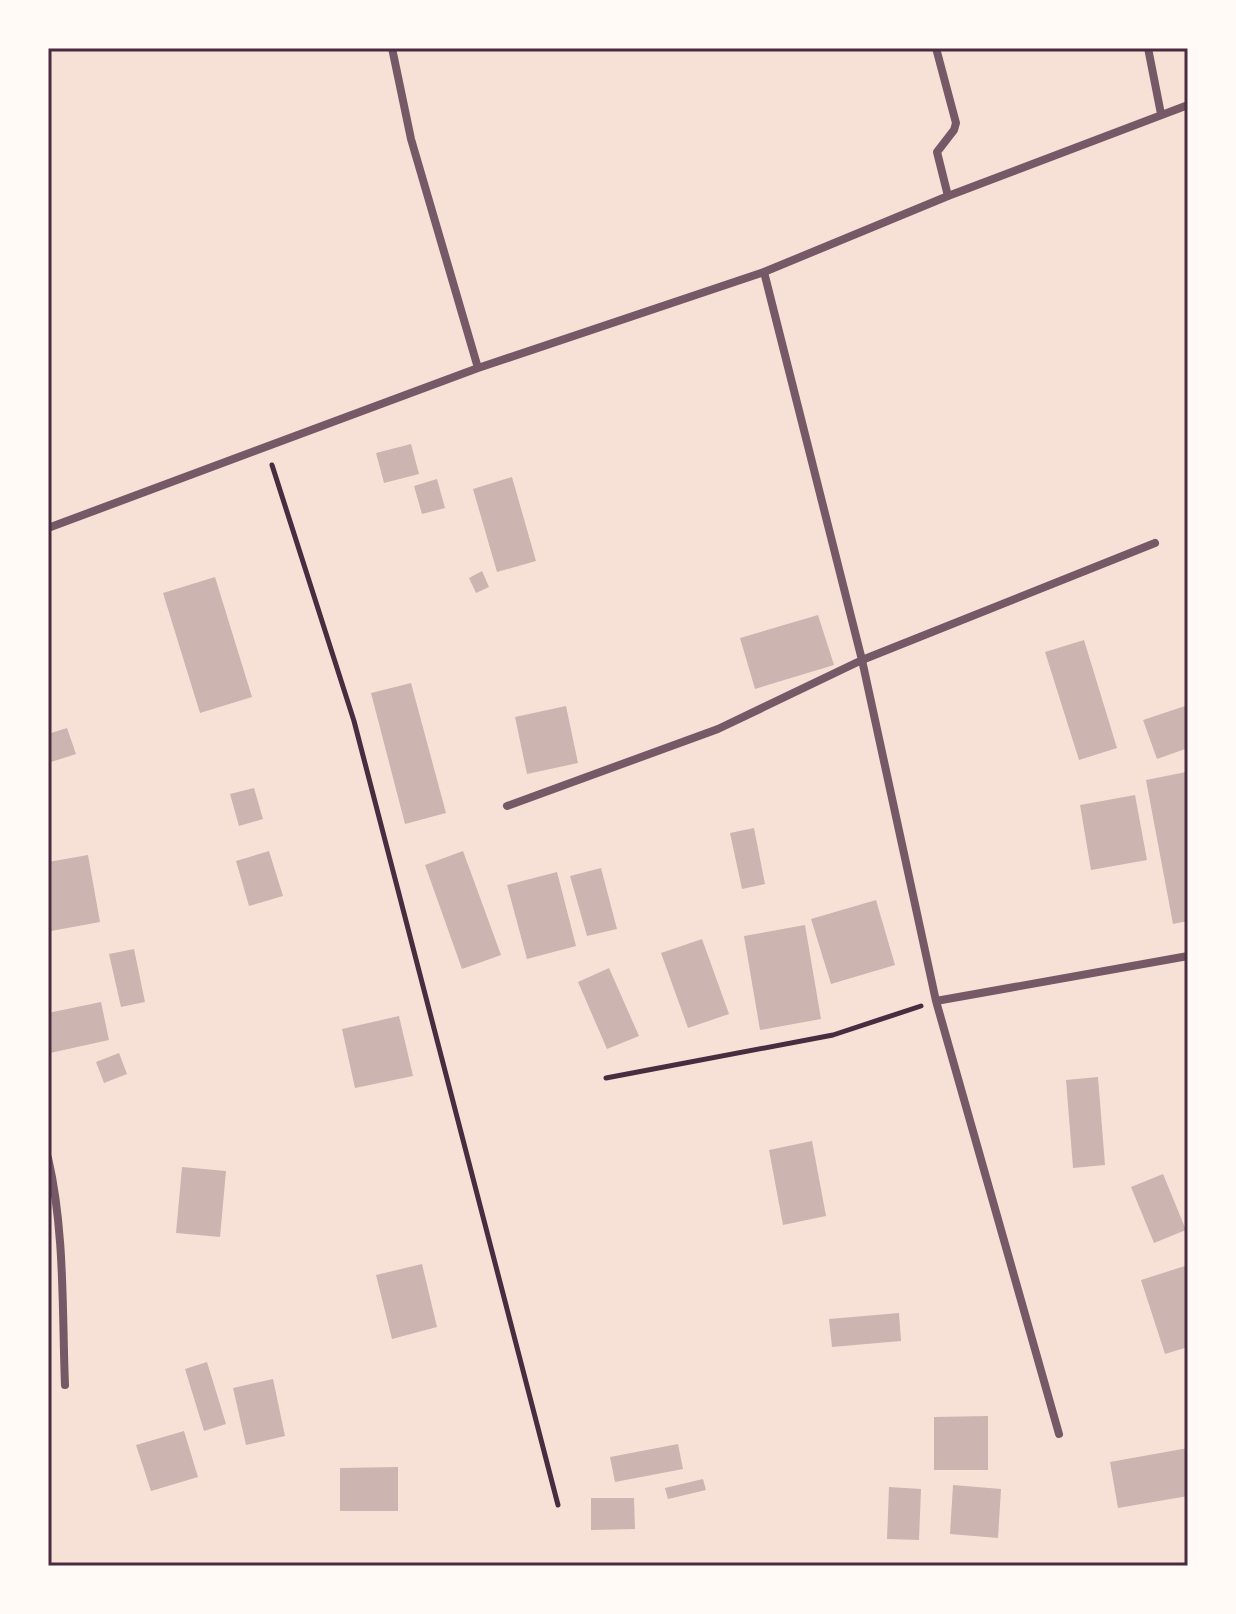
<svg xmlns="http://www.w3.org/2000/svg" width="1236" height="1614" font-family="'Noto Sans',sans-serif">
  <rect width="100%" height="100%" fill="#f7e1d7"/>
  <path fill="#ccb4b1" d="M411 444 419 474 384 483 376 453Z
    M512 477 536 561 497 572 473 489Z
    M437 479 445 508 422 514 414 486Z
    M482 571 489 587 476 593 469 578Z
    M215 577 252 697 200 713 163 593Z
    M818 615 834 665 755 689 740 638Z
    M1084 640 1117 748 1079 760 1045 652Z
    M411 683 446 813 405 824 371 693Z
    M1188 705V748L1157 759 1143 720Z
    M566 706 578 763 527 774 515 717Z
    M67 728 76 754 48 763V734Z
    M1186 772 1188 921 1173 924 1146 780Z
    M254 788 263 819 239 826 230 794Z
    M1135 795 1147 860 1091 870 1080 805Z
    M754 828 765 884 742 889 730 833Z
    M269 851 283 896 249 906 236 861Z
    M463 851 501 955 462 969 425 865Z
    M88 855 100 922 51 931 48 913V862Z
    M601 868 617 929 587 936 570 876Z
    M557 872 576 946 527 959 507 885Z
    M876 900 895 965 831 984 811 919Z
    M805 925 821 1019 760 1030 744 936Z
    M702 939 729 1014 688 1028 661 953Z
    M134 949 145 1002 121 1007 109 954Z
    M609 968 639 1036 607 1049 578 982Z
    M101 1002 109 1040 50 1053 48 1013Z
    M399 1016 413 1076 355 1088 342 1029Z
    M119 1053 127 1074 104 1083 96 1062Z
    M1098 1077 1105 1165 1073 1168 1066 1080Z
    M812 1141 826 1216 783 1225 769 1150Z
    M182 1167 226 1171 220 1237 176 1233Z
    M1163 1174 1186 1230 1154 1243 1131 1187Z
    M422 1264 437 1327 392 1339 376 1275Z
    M1188 1265V1347L1165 1354 1141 1280Z
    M899 1313 901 1341 832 1347 829 1319Z
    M207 1362 226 1424 204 1431 185 1369Z
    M273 1379 285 1436 246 1445 233 1388Z
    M988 1416V1470H934V1417Z
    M184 1431 198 1477 151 1491 136 1445Z
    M678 1444 683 1469 615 1482 610 1457Z
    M1188 1448V1496L1118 1508 1110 1462Z
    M398 1467V1511H340V1468Z
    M703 1479 706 1490 668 1499 665 1488Z
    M953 1485 1001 1489 998 1538 950 1534Z
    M889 1487 921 1489 919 1540 887 1539Z
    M591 1498H634L635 1529 591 1530Z"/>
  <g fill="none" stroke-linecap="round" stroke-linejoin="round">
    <path stroke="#4a2c40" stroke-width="5" d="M272 465 354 721 558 1505
      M606 1078 833 1035 921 1006"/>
    <path stroke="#755966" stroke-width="8" d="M392 48 411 139 478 368
      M936 48 956 123 954 130 937 152 948 196
      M1148 48 1161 114
      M764 272 862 660 936 1001 1059 1434
      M48 528 478 368 764 272 948 196 1188 105
      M507 806 718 729 862 660 1155 543
      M936 1001 1188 956
      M48 1158C65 1231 62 1310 65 1385"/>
  </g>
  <rect width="1236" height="1614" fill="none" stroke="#fffaf5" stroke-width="100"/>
  <rect x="50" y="50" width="1136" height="1514" fill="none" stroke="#4a2c40" stroke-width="3"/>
</svg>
